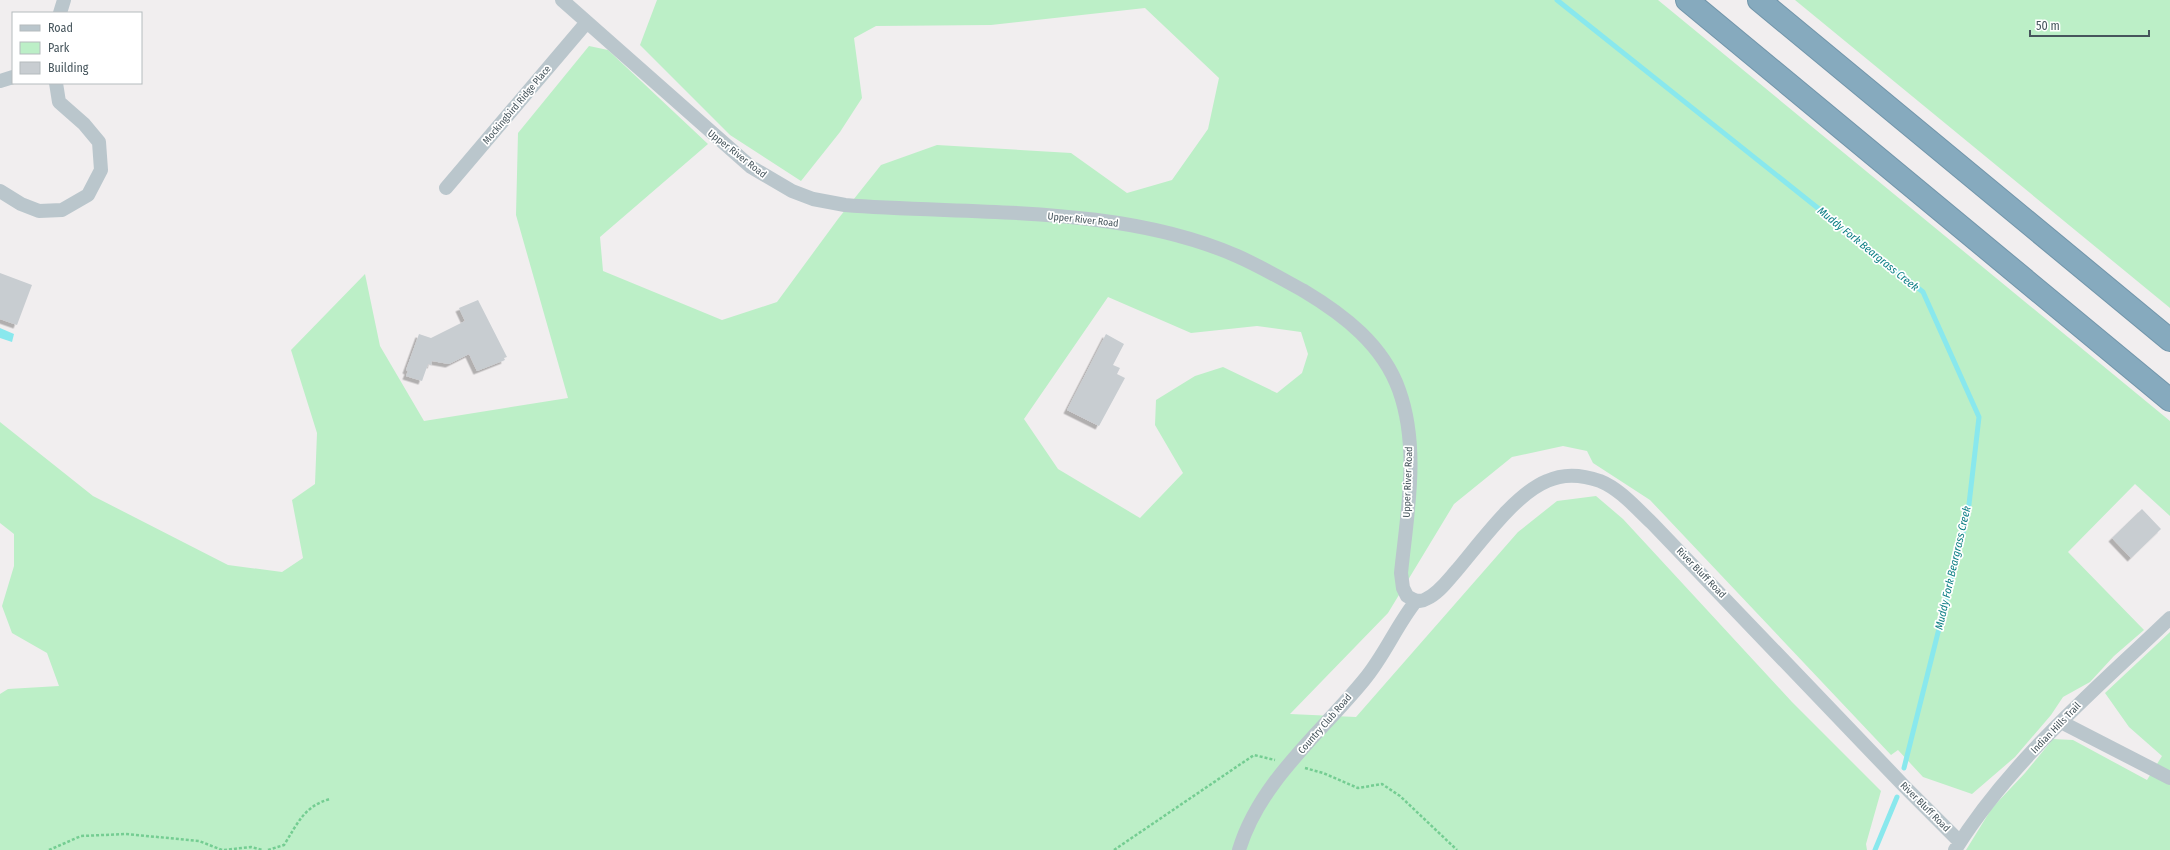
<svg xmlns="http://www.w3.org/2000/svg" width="2170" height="850" font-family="'Fira Sans Condensed',sans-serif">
  <defs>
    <filter id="shadow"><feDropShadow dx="-3.5" dy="3.5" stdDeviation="0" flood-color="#0004"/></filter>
  </defs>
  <rect width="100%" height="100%" fill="#f1eeef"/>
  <path fill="#bcefc7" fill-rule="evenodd" d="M657 0H1658L2170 421V516L2135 484 2068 552 2144 630 2114 656 2090 682 2063 697 2051 715 2015 757 1972 794 1923 777 1898 750 1891 755 1650 500 1593 463 1587 451 1563 446 1512 457 1454 504 1388 613 1290 714 1356 717 1518 532 1557 501 1596 496 1623 519 1792 702 1881 791 1866 844 1867 850H0V694L8 689 59 686 47 653 12 633 2 606 14 566V534L0 523V422L93 496 228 565 282 572 303 558 292 500 315 484 317 433 291 350 365 274 380 346 424 421 568 398 516 215 518 133 589 46 608 50 708 144 600 237 603 271 722 320 777 302 838 219 881 165 937 145 1071 153 1127 193 1172 180 1208 129 1219 78 1145 8 991 25 876 26 854 38 862 98 840 132 801 181 730 135 640 45ZM1108 297 1191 333 1257 326 1301 332 1308 354 1302 373 1277 393 1223 367 1195 376 1156 400 1155 425 1183 473 1140 518 1058 469 1024 419Z
    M1795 0H2170V308Z
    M2170 632V850H1966L1992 808 2025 773 2053 739 2073 740 2147 780 2162 756 2129 727 2105 693Z"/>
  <path fill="#89e8ed" d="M0 328 14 334 12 342 0 338Z"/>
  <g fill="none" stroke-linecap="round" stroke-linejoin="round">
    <path stroke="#89e8ed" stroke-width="5" d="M1557 0 1923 292 1979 417 1968 513 1904 768
      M1875 850 1897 797"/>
  </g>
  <path fill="#c8cdd1" filter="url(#shadow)" d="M0 273 32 285 17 325 0 319Z
    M478 300 507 357 504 358 505 360 477 371 469 354 449 364 432 361 431 365 428 364 422 381 406 376 408 371 406 370 419 334 431 338 465 321 459 308Z
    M1106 334 1124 344 1113 365 1120 368 1117 374 1125 378 1099 426 1067 410Z
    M2142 509 2161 529 2131 558 2112 538Z"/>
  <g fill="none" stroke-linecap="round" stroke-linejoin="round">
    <g stroke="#7195aa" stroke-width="24">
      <path id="motorway" d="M1687 0 2170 400
        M1759 0 2170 340"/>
    </g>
    <path stroke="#74cd92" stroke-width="2.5" stroke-dasharray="3 2" stroke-linecap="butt" d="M1305 768 1323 773 1358 788 1382 784 1400 796 1457 850
      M49 850 81 836 126 834 199 841 222 850
      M224 850 251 847 263 850
      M268 850 284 845C298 823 304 806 330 799
      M1114 850 1254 755 1275 760"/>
    <path stroke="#bac6cc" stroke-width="14" d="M562 0 751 167 792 191 813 199 845 205C971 215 1119 204 1237 256 1260 266 1282 279 1304 291 1344 315 1383 345 1399 390 1420 448 1407 514 1401 573L1403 588 1407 596C1413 600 1420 603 1426 599 1439 593 1448 580 1457 570 1480 543 1515 494 1547 481 1564 473 1583 475 1600 481 1620 489 1637 509 1652 523L1905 787 1960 842
      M60 13 64 0
      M0 81 13 77
      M446 188 587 22
      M0 191 21 204 39 211 62 210 88 195 101 170 99 142 84 124 59 102 56 83
      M2061 722 2170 778
      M1239 850C1260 781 1320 734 1364 680 1385 655 1396 626 1416 601
      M1955 850C2011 760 2094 691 2170 618"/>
    <use href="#motorway" stroke="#86aabe" stroke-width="22"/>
  </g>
  <g text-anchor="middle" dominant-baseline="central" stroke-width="3.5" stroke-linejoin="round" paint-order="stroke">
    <g font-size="10" fill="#46555c" stroke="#fff">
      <text transform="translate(517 105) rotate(-50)">Mockingbird Ridge Place</text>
      <text transform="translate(737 154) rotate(38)">Upper River Road</text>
      <text transform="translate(1083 220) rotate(6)">Upper River Road</text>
      <text transform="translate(1408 482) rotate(-88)">Upper River Road</text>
      <text transform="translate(1701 573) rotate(46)">River Bluff Road</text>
      <text transform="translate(1325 724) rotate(-49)">Country Club Road</text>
      <text transform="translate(2056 728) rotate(-46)">Indian Hills Trail</text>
      <text transform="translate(1925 807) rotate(45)">River Bluff Road</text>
    </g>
    <g font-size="11" font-style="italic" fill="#0c7e84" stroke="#fff">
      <text transform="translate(1868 249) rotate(39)">Muddy Fork Beargrass Creek</text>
      <text transform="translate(1953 568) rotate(-77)">Muddy Fork Beargrass Creek</text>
    </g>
  </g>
  <rect x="12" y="12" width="130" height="72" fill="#ffffff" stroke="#b5bbbe"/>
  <rect x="20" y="25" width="20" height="6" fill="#bac6cc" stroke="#b5bbbe"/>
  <text x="48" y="32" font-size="12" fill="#46555c">Road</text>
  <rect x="20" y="42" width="20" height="12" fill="#bcefc7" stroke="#b5bbbe"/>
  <text x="48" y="52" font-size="12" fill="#46555c">Park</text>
  <rect x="20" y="62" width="20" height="12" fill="#c8cdd1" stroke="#b5bbbe"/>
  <text x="48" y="72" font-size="12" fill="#46555c">Building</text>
  <path d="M2030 30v6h119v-6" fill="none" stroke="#46555c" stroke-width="2"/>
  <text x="2036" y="30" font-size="12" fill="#46555c" stroke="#ffffff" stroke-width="3" paint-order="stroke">50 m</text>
</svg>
